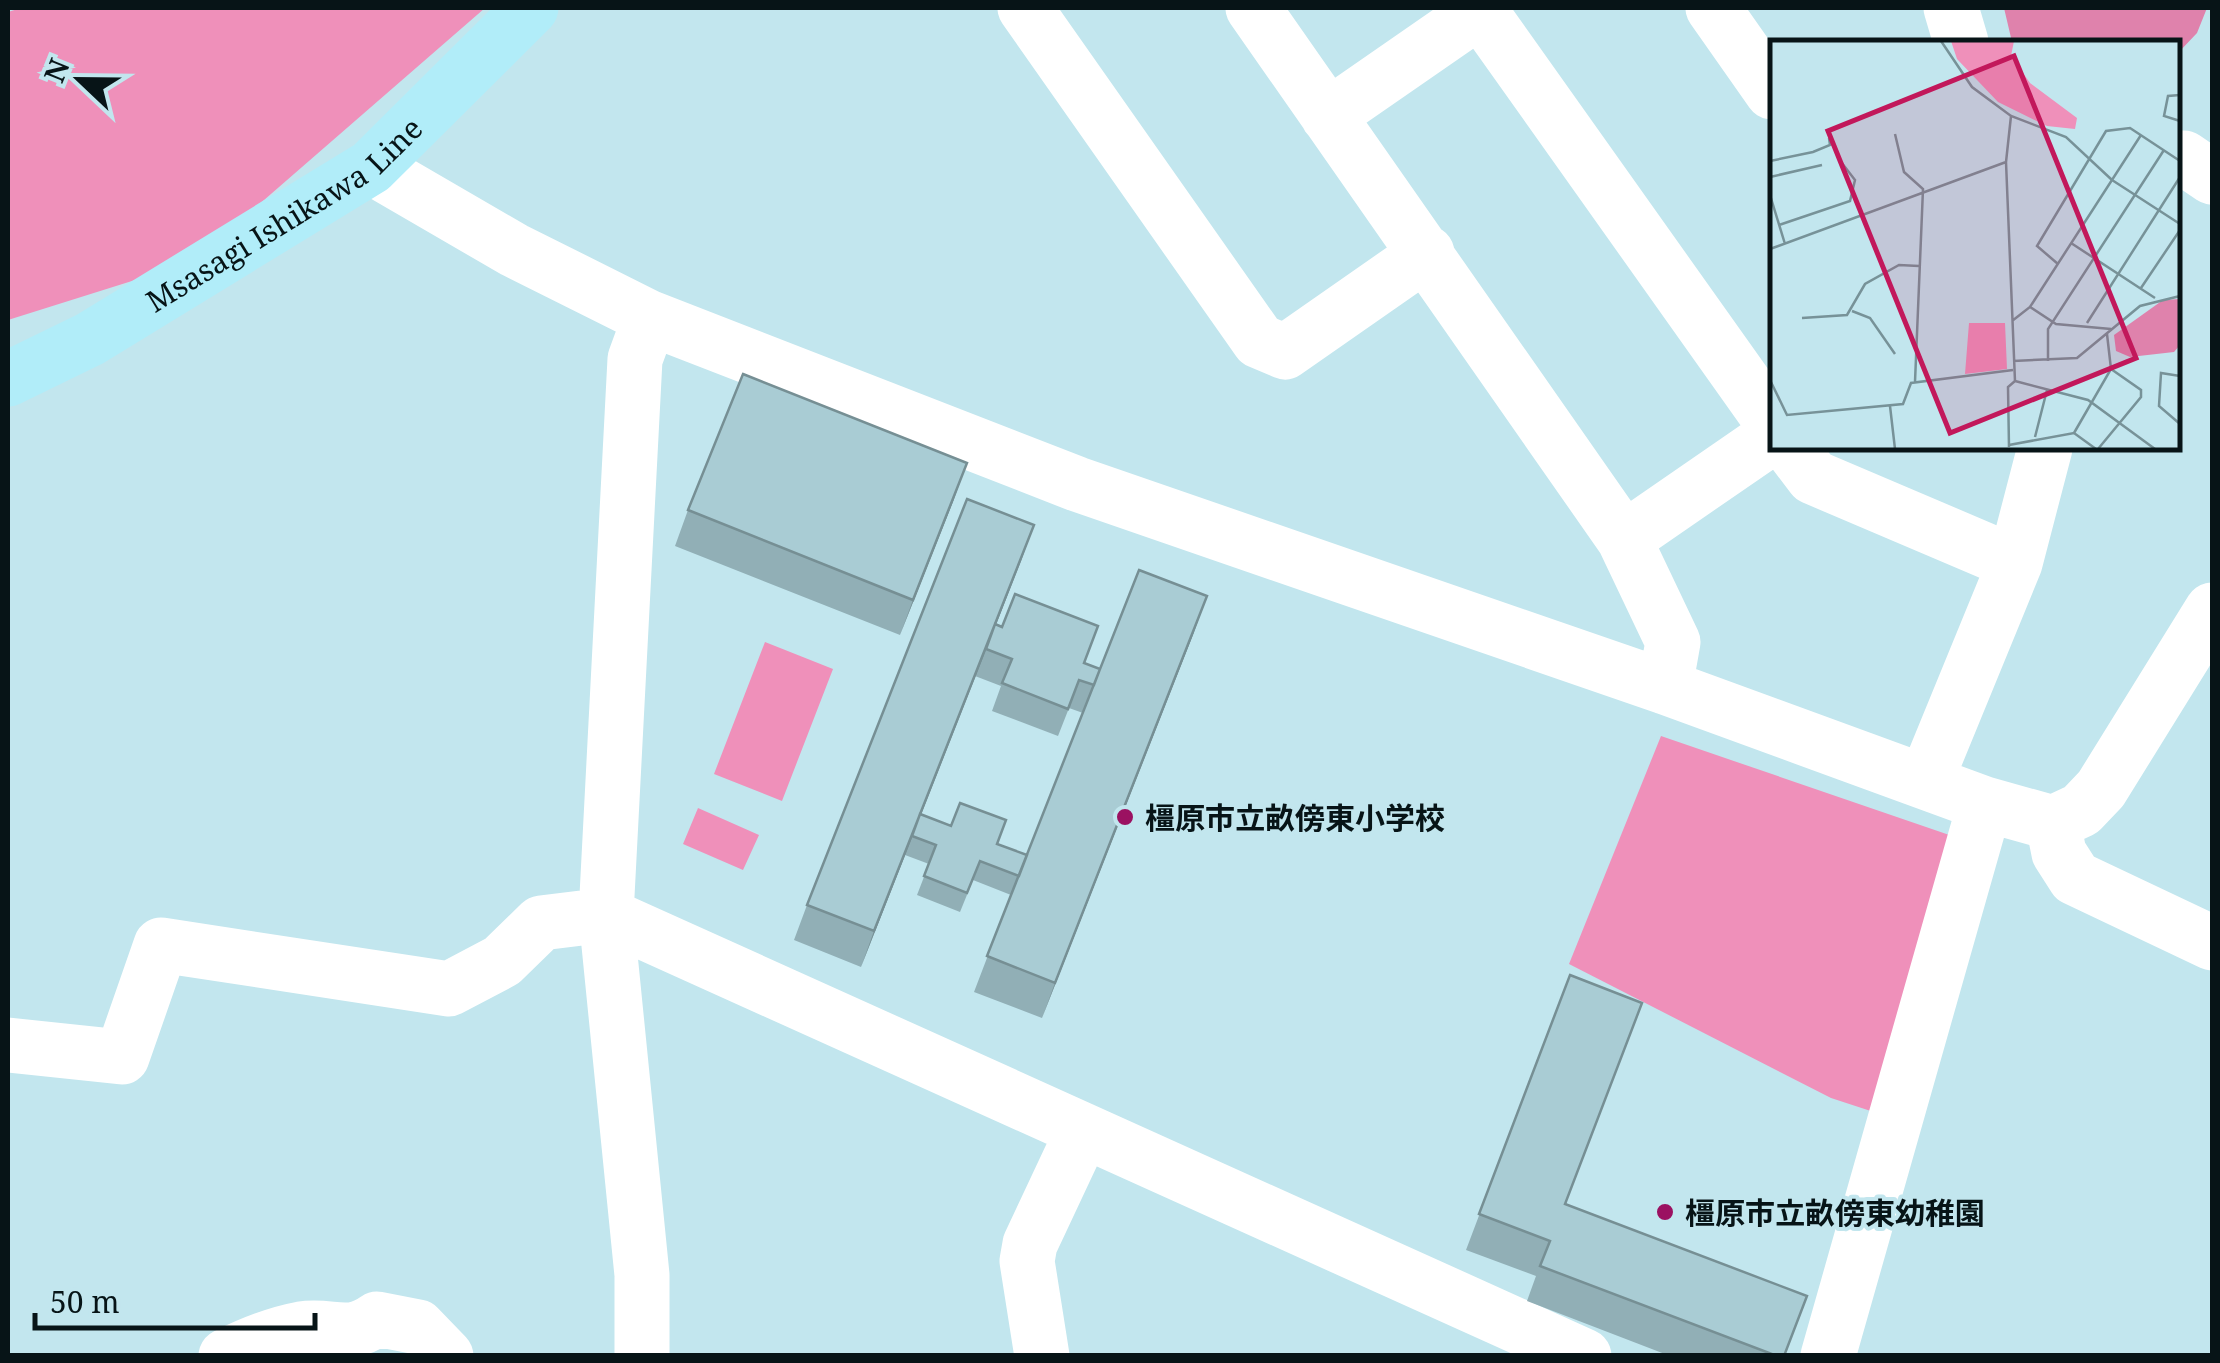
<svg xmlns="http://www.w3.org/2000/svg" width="2220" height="1363" font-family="'Noto Serif','Noto Sans JP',serif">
  <rect width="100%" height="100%" fill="#c2e6ee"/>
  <path fill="#df82ac" d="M2004 8H2207L2197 33 2178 53V42H2012Z"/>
  <path fill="#ef90ba" d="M21 8H485L248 214 151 275 8 320V12Z
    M765 642 833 669 782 801 714 774Z
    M1661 736 1961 839 1886 1116 1831 1098 1569 964Z
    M698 808 759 835 743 870 683 844Z"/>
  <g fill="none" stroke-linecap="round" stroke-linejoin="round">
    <path stroke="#fff" stroke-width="55" d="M1025 8 1259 341 1285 352 1427 253
      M1253 8 1624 539 1673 642 1665 687
      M1478 8 1772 422
      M1713 8 1772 92
      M1951 8 1961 42
      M1328 116 1484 8
      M2178 158H2184L2212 177
      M371 167 514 250 650 318 1077 484 1665 687 1985 804 2053 823 2081 810 2101 789 2212 610
      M1791 448 1813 477 2015 563
      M1624 539 1772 437
      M1926 780 2015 563 2045 448
      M2053 823 2059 853 2075 878 2212 943
      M8 1045 122 1057 161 945 449 989 502 961 541 923 606 915 1584 1356
      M226 1356C250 1344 274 1334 301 1329 333 1324 347 1340 377 1319L418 1327 446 1356
      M642 1356V1275L606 915 635 359 650 318
      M1042 1356 1027 1261 1030 1244 1083 1131
      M1828 1356 1985 804"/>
    <path stroke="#b1edf9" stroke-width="55" id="s1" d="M8 379 90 339 371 167 531 8"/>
  </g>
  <path fill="#91afb6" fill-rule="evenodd" d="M954 499 900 635 675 546 688 510Z
    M1034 525 996 625 1100 669 1194 632 1042 1018 974 992 1011 895 973 880 960 912 917 895 929 864 905 855 861 967 794 940 807 905ZM975 676 1001 686 992 711 1058 736 1069 708 1083 713 1027 855 921 814Z
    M1570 975 1566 1205 1785 1356H1670L1527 1301 1536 1276 1466 1250Z"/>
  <path fill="#768f94" d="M967 463 954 499 900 635 913 600Z
    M1034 525 1021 561 861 967 874 931Z
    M1207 596 1194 632 1042 1018 1055 983Z"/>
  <path fill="#a9ccd4" stroke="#768f94" stroke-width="2.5" d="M743 374 967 463 913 600 688 510Z
    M967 499 1034 525 874 931 807 905Z
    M1139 570 1207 596 1055 983 987 956Z
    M1015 594 1098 626 1084 663 1100 669 1094 685 1079 680 1068 709 1002 683 1012 659 986 649 995 624 1002 627Z
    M960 803 1006 820 997 844 1027 855 1019 876 980 861 967 893 924 876 936 845 912 836 920 814 951 826Z
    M1570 975 1642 1003 1565 1204 1807 1296 1784 1356H1777L1540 1266 1550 1241 1479 1214Z"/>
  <g fill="#9b1161" stroke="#c2e6ee" stroke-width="4">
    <circle cx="1125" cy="817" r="10"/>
    <circle cx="1665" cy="1212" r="10"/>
  </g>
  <g text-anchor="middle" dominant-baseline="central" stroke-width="8" stroke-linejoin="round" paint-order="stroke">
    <g font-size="30" fill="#071417" stroke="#c2e6ee">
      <text stroke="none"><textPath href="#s1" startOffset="322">Msasagi Ishikawa Line</textPath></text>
    </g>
    <g font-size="30" font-weight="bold" fill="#071417" stroke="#c2e6ee" text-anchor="start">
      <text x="1145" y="817">橿原市立畝傍東小学校</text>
      <text x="1685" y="1212">橿原市立畝傍東幼稚園</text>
    </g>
  </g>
  <g transform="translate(1770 40)">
    <rect width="410" height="410" fill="#c2e6ee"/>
    <path d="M410 259V305L404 312 360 317 346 311 344 295 393 260Z" fill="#df82ac"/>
    <path d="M181 1H244L241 16 260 43 307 78 305 89 277 86 228 62 187 19ZM199 283H235L237 329 195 334Z" fill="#ef90ba"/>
    <path fill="none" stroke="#779298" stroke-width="2.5" d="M171 1 202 47 241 76 296 97 342 140M410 55 398 56 394 76 410 81M241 76 236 122 245 341 318 360 385 409M125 94 134 132 153 149 145 342M0 121 43 112 60 105 59 98M0 137 52 125M342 140 410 184M0 155 15 204M9 185 80 161 85 140 68 118M301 203 385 258M0 209 236 122M288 224 267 206 336 91 360 88 410 121M371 248 410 190M260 267 286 284 341 289M82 271 100 278 125 314M32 278 77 275 95 244 129 225 149 226M242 281 260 267 371 95M317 283 410 137M243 321 307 318 370 266 410 256M278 321V289L394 110M410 336 391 333 389 366 410 384M0 340 17 375 133 364 141 343 243 330M120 366 125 409M304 393 341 329 337 294M265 397 277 350M239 405 304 393 326 409M239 407 238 347 245 341M328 409 371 357V350L341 329"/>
    <path fill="#c2185b" fill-opacity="0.15" stroke="#c2185b" stroke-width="5" d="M244 16 366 318 180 393 58 91Z"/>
    <rect width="410" height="410" fill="none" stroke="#071417" stroke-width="5"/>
  </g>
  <rect width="2220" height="1363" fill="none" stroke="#071417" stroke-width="20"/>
  <g transform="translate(80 80) rotate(292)" stroke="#c2e6ee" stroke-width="8" paint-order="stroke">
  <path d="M0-8L18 38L0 25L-18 38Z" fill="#071417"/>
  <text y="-15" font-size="28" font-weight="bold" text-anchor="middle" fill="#071417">N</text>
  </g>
  <path d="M35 1313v15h280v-15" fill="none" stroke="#071417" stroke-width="5"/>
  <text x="50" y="1313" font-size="30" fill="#071417" stroke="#c2e6ee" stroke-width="8" paint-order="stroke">50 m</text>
</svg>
